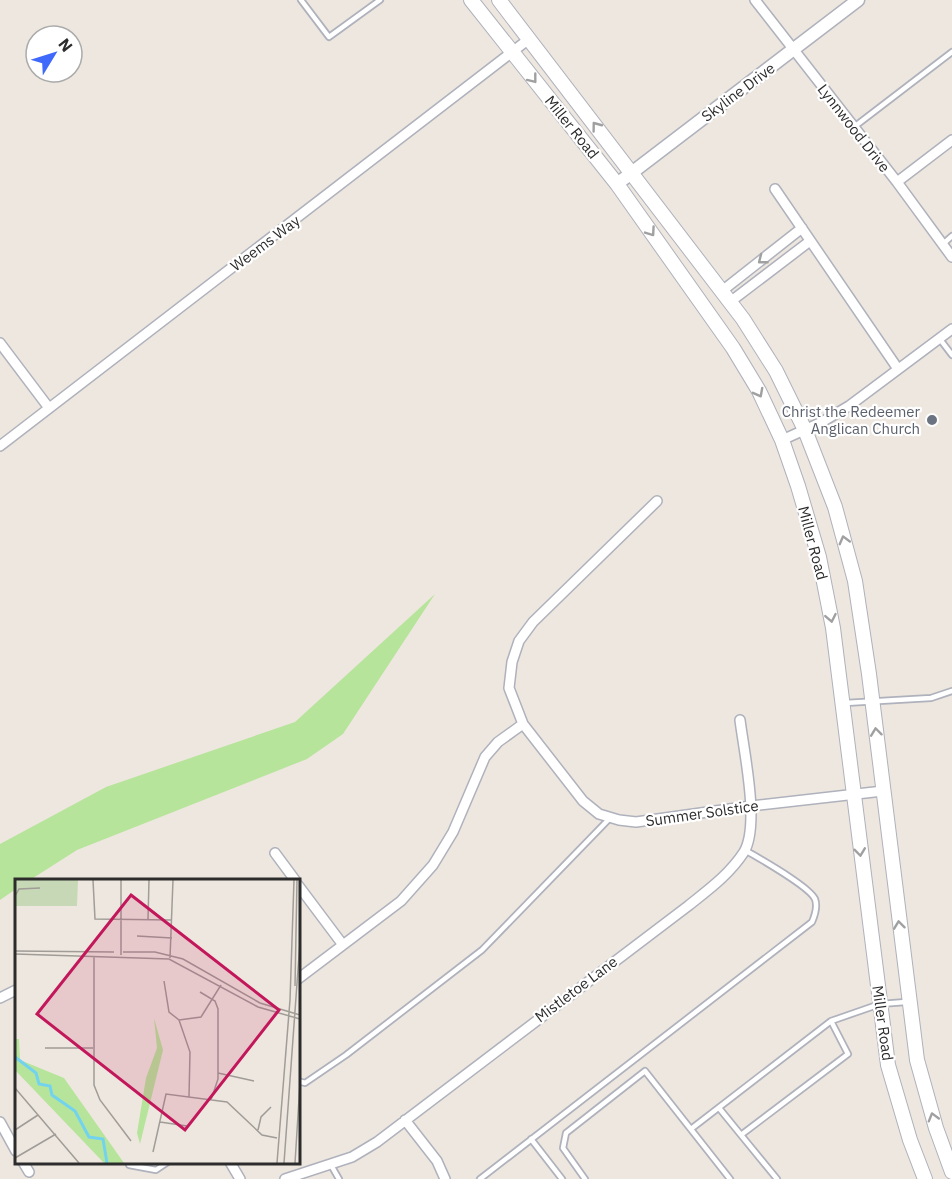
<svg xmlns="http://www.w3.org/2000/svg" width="952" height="1179" font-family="'IBM Plex Sans',sans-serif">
  <rect width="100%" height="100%" fill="#eee7df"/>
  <path fill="#b7e49b" d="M435 594 343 734 307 759 77 850 30 880H16V889L0 900V844L106 787 295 722Z"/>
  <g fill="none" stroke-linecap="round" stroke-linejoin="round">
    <g stroke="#afb2bc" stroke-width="8">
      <path id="service" d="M301 0 329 37 380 0
        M854 127 952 52
        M943 244 952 236
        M939 338 952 355
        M845 703 931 698 952 691
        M298 1081 305 1083 346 1055 482 950 611 817
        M719 1108 741 1135
        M691 1129 831 1021 880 1004 906 1002
        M531 1139 562 1179
        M128 1162 129 1165 156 1170 168 1162
        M331 1165 339 1179
        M480 1179 812 922C815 915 818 907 815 899 809 886 760 859 745 850
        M585 1179 563 1148 566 1133 645 1071 730 1179
        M777 1179 741 1135 848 1054 831 1021"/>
    </g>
    <g stroke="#afb2bc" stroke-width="12">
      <path id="minor" d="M755 0 897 182 952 257
        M897 182 952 140
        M775 189 898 369
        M722 291 802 228
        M730 302 810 241
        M0 343 49 408
        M782 440 822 422 849 406 952 329
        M0 446 529 39
        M657 501 533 622 519 641 512 662 509 688 523 724 583 801 599 814 619 820 636 822 751 806 883 791
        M275 853 295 880
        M298 885 343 945
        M298 979 401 901 433 865 453 832 485 757 498 742 523 724
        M0 998 16 990
        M405 1120 437 1161 445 1179
        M0 1122 16 1151
        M23 1162 29 1172
        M230 1162 240 1179
        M285 1179 352 1157 377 1142 688 906C708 890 729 875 744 852 760 825 744 752 740 720"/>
    </g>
    <g stroke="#afb2bc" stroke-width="15">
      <path id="tertiary" d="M617 184 858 0"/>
    </g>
    <g stroke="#afb2bc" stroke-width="16">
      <path id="secondary" d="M471 0 617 184 733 348 759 391 782 440 798 486 819 557 833 628 888 1065 910 1140 925 1179
        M499 0 743 319 776 371 805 430 835 507 855 581 869 674 917 1060 936 1128 952 1172"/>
    </g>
    <use href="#service" stroke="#fff" stroke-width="4.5"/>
    <use href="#minor" stroke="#fff" stroke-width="9"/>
    <use href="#tertiary" stroke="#fff" stroke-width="12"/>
    <use href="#secondary" stroke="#fff" stroke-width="14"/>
  </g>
  <defs><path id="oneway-chevron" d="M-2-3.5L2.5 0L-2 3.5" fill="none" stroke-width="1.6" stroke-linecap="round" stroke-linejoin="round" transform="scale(1.5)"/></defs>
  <g stroke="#a0a0a0">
    <use href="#oneway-chevron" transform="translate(533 79) rotate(52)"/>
    <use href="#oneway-chevron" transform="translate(596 126) rotate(-127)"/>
    <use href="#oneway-chevron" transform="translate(651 232) rotate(55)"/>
    <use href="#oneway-chevron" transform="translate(762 260) rotate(142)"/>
    <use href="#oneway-chevron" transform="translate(759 393) rotate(62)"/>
    <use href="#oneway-chevron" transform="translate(844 540) rotate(-105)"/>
    <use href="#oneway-chevron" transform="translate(831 618) rotate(79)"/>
    <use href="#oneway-chevron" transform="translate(876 732) rotate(-97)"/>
    <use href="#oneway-chevron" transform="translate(860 852) rotate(83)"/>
    <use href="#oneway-chevron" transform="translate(899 925) rotate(-97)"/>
    <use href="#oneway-chevron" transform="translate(933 1117) rotate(-106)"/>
  </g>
  <circle fill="#6b7280" stroke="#fff" stroke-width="2" cx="932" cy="420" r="6"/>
  <g text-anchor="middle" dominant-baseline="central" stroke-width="4.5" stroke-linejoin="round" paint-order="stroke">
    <g font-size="15" fill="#2c2c2c" stroke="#fff">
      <text transform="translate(738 92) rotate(-37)">Skyline Drive</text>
      <text transform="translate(572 127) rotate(51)">Miller Road</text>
      <text transform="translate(854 128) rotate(52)">Lynnwood Drive</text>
      <text transform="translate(265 243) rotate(-37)">Weems Way</text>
      <text transform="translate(813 543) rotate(75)">Miller Road</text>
      <text transform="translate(702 813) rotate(-8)">Summer Solstice</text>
      <text transform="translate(576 989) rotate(-37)">Mistletoe Lane</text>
      <text transform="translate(883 1023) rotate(82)">Miller Road</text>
    </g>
    <g font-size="15" fill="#5b616d" stroke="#fff" text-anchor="end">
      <text x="920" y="411">Christ the Redeemer<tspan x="920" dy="17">Anglican Church</tspan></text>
    </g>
  </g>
  <g transform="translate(15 879)">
    <rect width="285" height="285" fill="#eee7df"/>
    <path d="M139 139 148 171 125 265 122 254 131 199 142 169ZM0 160H4L5 181 49 199 109 284H89L0 191Z" fill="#b7e49b"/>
    <path d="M0 1H63L62 27H0Z" fill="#c7d8b6"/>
    <path fill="none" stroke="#72d3ef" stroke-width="3" d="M0 178 21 194 24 205 35 207 37 216 60 232 74 258 88 260 92 284"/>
    <path fill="none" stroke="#a09c97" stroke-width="1.5" d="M78 1 80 40 157 41M0 17 4 10 25 9M133 40 134 1M122 57 157 59M0 72 99 73M108 73H140L168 80 245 124 285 136M0 75 154 80 243 128 285 140M106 76V1M79 78V206L85 221 116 262M155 79 158 1M149 102 154 133 164 141 186 138 206 106M280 107 282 1M185 113 200 122 203 130V200L196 221M164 141 175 173 174 218M30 169H78M203 194 239 202M0 209 64 284M145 243 172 247M0 251 23 236M243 251 246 238 256 228M138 273 151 215 212 223 247 256 262 259M0 279 41 255M262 284 275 121 279 1M269 284 285 63M280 284 285 204"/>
    <path fill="#c2185b" fill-opacity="0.15" stroke="#c2185b" stroke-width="3" d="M116 16 264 131 170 251 22 135Z"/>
    <rect width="285" height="285" fill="none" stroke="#2c2c2c" stroke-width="3"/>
  </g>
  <g transform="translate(54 54) rotate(52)"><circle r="28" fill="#ffffff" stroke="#ababab" stroke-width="1.5"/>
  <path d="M0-4.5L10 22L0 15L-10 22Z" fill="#3f69fa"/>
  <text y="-9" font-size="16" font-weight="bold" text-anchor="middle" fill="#2c2c2c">N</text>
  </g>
</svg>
